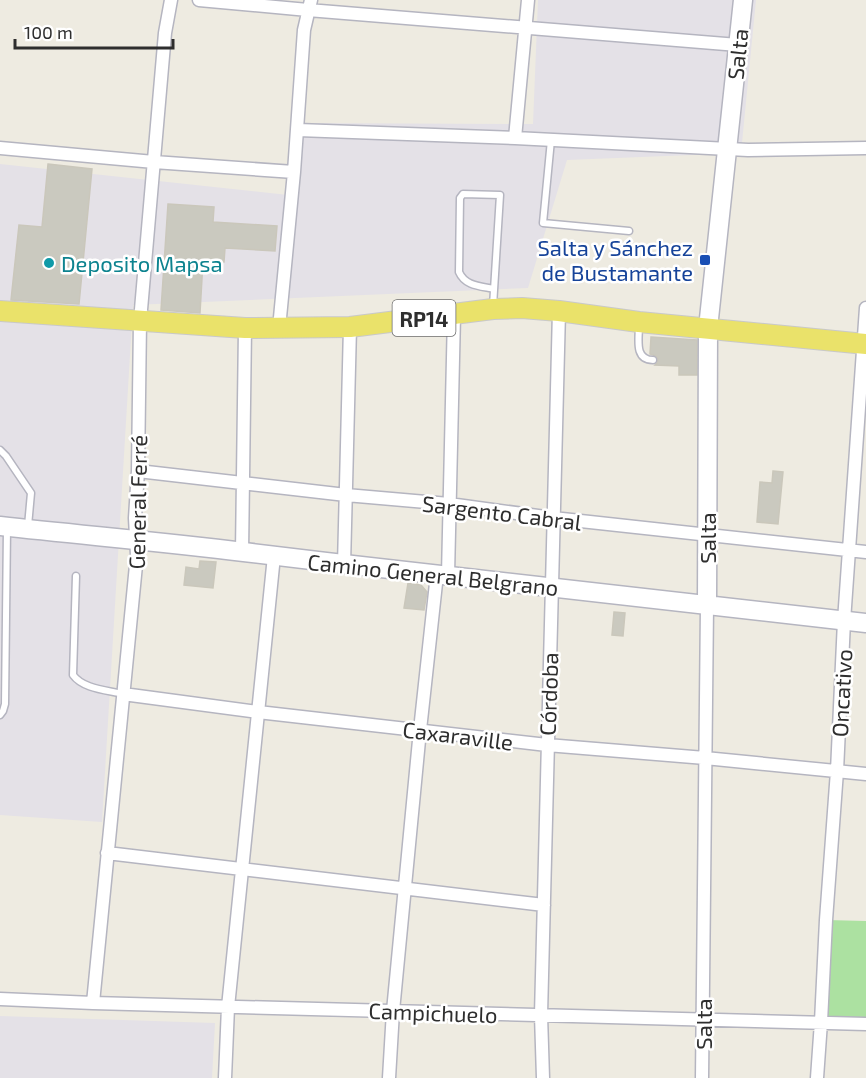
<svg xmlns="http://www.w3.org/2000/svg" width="866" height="1078" font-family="'Exo 2',sans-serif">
  <rect width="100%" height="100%" fill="#eeebe1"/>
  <path fill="#e4e1e7" d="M538 0H756L741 153 567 160 528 288 133 305 102 822 0 815V164L297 196 293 123 533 124Z
    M0 1016 215 1023 212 1078H0Z"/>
  <path fill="#ace1a1" d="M826 920 866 921V1024L821 1022Z"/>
  <path fill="#cac9bf" stroke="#cac7bb" stroke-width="1.5" d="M48 164 92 169 79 304 11 300 19 225 42 227Z
    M168 204 214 207 213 222 277 226 275 251 225 248 224 262 203 261 200 313 161 310Z
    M651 337 697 340V375H679V366L655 365 657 363 658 359 656 356 650 354Z
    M773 471 783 472 778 524 757 522 760 482 772 483Z
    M200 561 216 562 213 588 184 585 186 567 199 569Z
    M408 583 421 585 427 592 424 610 404 608Z
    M614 612 625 613 623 636 612 635Z"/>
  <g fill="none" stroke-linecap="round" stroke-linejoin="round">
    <g stroke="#b5b5c0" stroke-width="9">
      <path id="lane" d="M551 140 543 223 629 231
        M493 306 500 195 463 194 460 198 459 272C465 286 480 286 494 289
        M639 325C639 339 634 360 653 360
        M0 450 6 456 31 493 28 526
        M76 576 73 675C83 689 107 690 123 694
        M0 715 3 711 5 704 7 528"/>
    </g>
    <g stroke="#b5b5c0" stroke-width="15">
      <path id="street" d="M199 0 308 10 738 45
        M298 130 515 138 748 150 866 148
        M515 138 528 0
        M0 148 154 162 294 172
        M279 328 294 172 304 30 311 0
        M138 471 346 495 449 504 553 518 866 552
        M242 552 245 328
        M344 565 350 327
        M448 575 454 315
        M123 694 258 712 547 745 705 758 866 774
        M107 853 544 905
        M0 999 93 1003 866 1024
        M93 1003 137 555 135 518 138 471 140 321 165 33 171 0
        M225 1078 228 1007 274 556
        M389 1078 393 1011 420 730 437 574
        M543 1078 541 1015 559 311
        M702 1078 707 606
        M817 1078 821 1022 826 920 837 771 844 621 866 308"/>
    </g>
    <g stroke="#b5b5c0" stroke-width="21">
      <path id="secondary" d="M0 526C81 535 163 542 244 552 451 577 658 601 866 623
        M707 606 708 328 743 0"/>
    </g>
    <g stroke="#c9c9c9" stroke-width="22">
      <path id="primary" d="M0 311 245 328 350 327 493 309 522 308 559 311 639 322 866 344"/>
    </g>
    <use href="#lane" stroke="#fff" stroke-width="6"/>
    <use href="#street" stroke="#fff" stroke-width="12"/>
    <use href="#secondary" stroke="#fff" stroke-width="18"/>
    <use href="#primary" stroke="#eae26a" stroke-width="20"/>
  </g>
  <rect fill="#1a4fb4" stroke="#fff" stroke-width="2" x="699" y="254" width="12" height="12" rx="3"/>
  <circle fill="#0f9aa8" stroke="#fff" stroke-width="2" cx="49" cy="263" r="6"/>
  <g text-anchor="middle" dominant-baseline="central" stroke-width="5" stroke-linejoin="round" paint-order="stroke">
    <rect fill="#fff" stroke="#6d6d6d" stroke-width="1.5" x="392.5" y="300" width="63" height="36" rx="4.5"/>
    <g font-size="21" font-weight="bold" fill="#2e2e2e">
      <text x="424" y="318">RP14</text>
    </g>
    <g font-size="22" fill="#2e2e2e" stroke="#fff">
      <text transform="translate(737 54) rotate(-84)">Salta</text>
      <text transform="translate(137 502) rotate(-89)">General Ferré</text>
      <text transform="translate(502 512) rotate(7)">Sargento Cabral</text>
      <text transform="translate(707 538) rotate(-90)">Salta</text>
      <text transform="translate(433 574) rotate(6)">Camino General Belgrano</text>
      <text transform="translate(841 693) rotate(-87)">Oncativo</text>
      <text transform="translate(548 694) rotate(-88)">Córdoba</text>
      <text transform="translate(458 735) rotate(7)">Caxaraville</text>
      <text transform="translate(433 1012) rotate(2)">Campichuelo</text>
      <text transform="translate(703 1024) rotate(-90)">Salta</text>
    </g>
    <g font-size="22" fill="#164399" stroke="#fff" text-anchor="end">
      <text x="693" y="247">Salta y Sánchez<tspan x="693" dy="25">de Bustamante</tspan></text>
    </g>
    <g font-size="22" fill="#0d838f" stroke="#fff" text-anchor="start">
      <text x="61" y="263">Deposito Mapsa</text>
    </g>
  </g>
  <path d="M15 39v9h158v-9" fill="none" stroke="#2e2e2e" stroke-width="3"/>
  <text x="24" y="39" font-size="18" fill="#2e2e2e" stroke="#ffffff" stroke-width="4.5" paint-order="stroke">100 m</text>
</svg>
